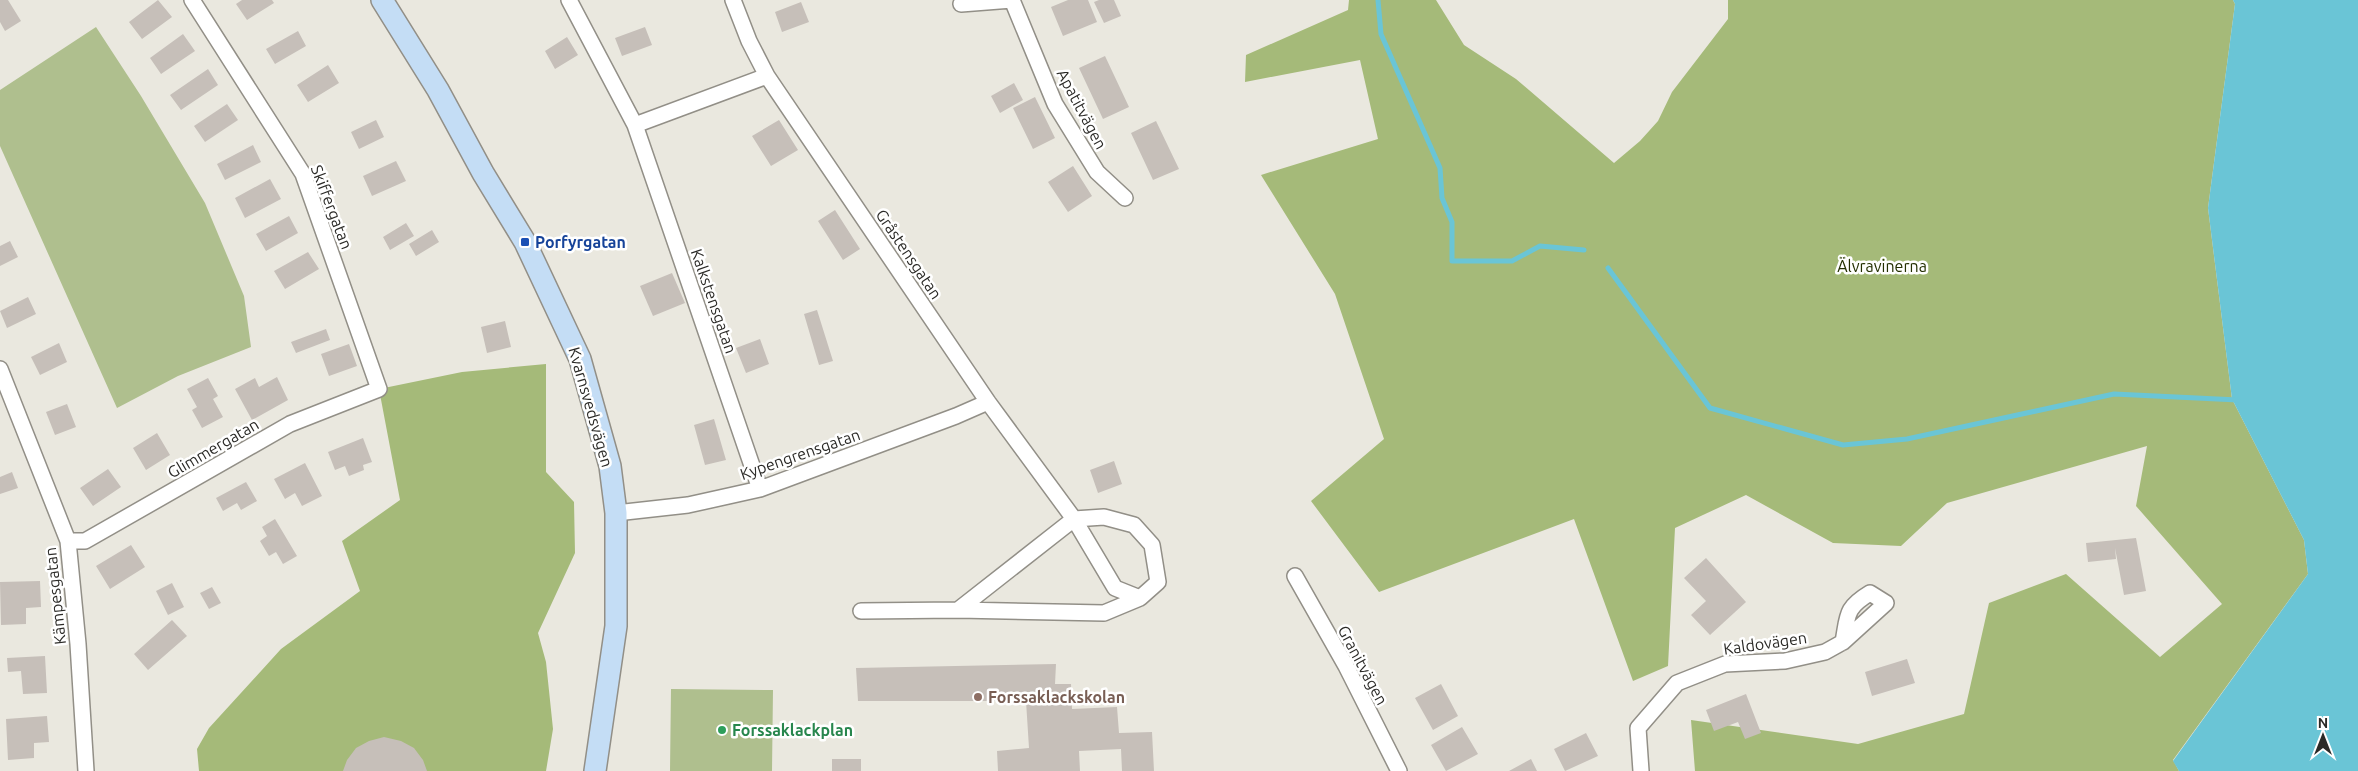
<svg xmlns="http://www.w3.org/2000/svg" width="2358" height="771" font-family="Ubuntu,sans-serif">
  <rect width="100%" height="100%" fill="#eae8df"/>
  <path fill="#afbf8e" d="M96 27 141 96 205 203 244 296 251 347 178 376 117 408 0 146V90Z
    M671 689 773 690 772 771H670Z"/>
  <path fill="#a5ba79" d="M1349 0H1436L1464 45 1516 79 1614 163 1640 141 1658 121 1672 92 1728 19V0H2233L2235 4 2208 208 2232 399 2304 540 2308 574 2173 760 2179 771H1695L1691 720 1858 744 1964 714 1989 603 2066 574 2160 657 2222 604 2136 506 2147 446 1947 503 1901 546 1833 543 1746 495 1675 528 1668 666 1633 681 1574 519 1379 592 1311 501 1384 439 1335 294 1261 175 1378 139 1360 60 1245 82 1246 55 1348 10Z
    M546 364V472L574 502 575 553 538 633 546 662 553 729 546 771H199L197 749 209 728 281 649 360 591 342 541 400 500 379 389 462 372Z"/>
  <path fill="#6ac5d6" d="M2233 0H2358V771H2179L2173 761 2308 574 2304 540 2232 399 2208 208 2235 4Z"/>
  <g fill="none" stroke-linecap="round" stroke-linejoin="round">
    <path stroke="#6ac5d6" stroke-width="5" d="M1378 0 1381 34 1440 168 1442 198 1452 222V261H1512L1540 246 1584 250
      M1608 268 1710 408 1843 445 1907 439 2114 394 2238 400"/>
  </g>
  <path fill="#c6bfb9" d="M0 0H8L21 21 5 31 0 22Z
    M158 0 172 17 142 39 129 22Z
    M242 0H272L274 3 247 20 236 4Z
    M1068 0H1088L1097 22 1063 36 1051 7Z
    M1099 0H1114L1121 16 1104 23 1094 2Z
    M801 2 809 22 782 32 775 12Z
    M645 27 652 45 622 56 615 38Z
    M298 31 306 46 275 64 266 49Z
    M183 34 195 51 161 74 150 58Z
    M567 37 578 55 555 69 545 51Z
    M1105 56 1129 107 1103 119 1079 68Z
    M328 65 339 83 308 102 297 85Z
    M208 69 218 85 181 110 170 95Z
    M1014 83 1023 100 1000 113 991 96Z
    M1035 97 1055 138 1033 149 1013 108Z
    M227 104 238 120 205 142 194 126Z
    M376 120 384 137 359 149 351 132Z
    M779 120 798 150 771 166 752 136Z
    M1156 121 1179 169 1153 180 1131 133Z
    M253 145 261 162 225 180 217 164Z
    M396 161 406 181 372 196 363 176Z
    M1073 166 1092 196 1068 212 1048 182Z
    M270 179 281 199 245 218 235 198Z
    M835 210 860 249 843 260 818 221Z
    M289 216 298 233 266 251 256 234Z
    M406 223 414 236 390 250 383 237Z
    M432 230 439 242 416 256 409 244Z
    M10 241 18 257 0 266V246Z
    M308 252 319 269 285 289 274 271Z
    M672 273 685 303 653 316 640 286Z
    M28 297 36 314 7 328 0 311Z
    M817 310 833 361 819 365 804 314Z
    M505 321 511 347 487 353 481 327Z
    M326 329 330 340 296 353 291 342Z
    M760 339 769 364 746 373 736 348Z
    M59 343 67 362 40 375 31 357Z
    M349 344 357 366 329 376 321 354Z
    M277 377 288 400 252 420 235 389 255 378 259 387Z
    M208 378 218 396 213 399 223 417 202 428 192 410 197 407 187 389Z
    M67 404 76 427 55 435 46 412Z
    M714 419 726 460 705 465 694 425Z
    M157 433 170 455 146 470 133 448Z
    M363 438 372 462 363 465 364 470 349 476 345 466 335 470 328 452Z
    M1114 461 1122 484 1098 493 1090 470Z
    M305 463 322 496 302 506 295 493 285 499 274 479Z
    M108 469 121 487 93 506 80 488Z
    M12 472 18 488 0 494V477Z
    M246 482 257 501 241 510 237 503 223 511 216 498Z
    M275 519 297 556 283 564 276 552 269 556 260 541 267 536 262 527Z
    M2136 538 2146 591 2124 595 2115 548 2116 559 2088 562 2086 543Z
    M131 545 145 567 110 589 96 566Z
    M1706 558 1746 602 1710 635 1691 615 1706 601 1684 578Z
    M40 581 41 607 26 608V624L1 625 0 582Z
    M172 583 184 607 168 615 156 591Z
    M212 587 221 603 209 609 200 593Z
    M172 620 187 636 148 670 134 654Z
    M45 656 47 693 23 694 21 671 8 672 7 658Z
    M1907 659 1915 683 1872 696 1865 672Z
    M1056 664 1055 684H1071L1072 709 1117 707 1119 733 1152 732 1154 771H1122L1121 749 1079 751 1080 771H998L997 751 1029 748 1026 701H858L856 668Z
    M1441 684 1458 716 1433 730 1415 698Z
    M1746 694 1761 733 1745 739 1738 722 1714 731 1706 710Z
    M47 716 49 742 34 743V758L8 760 6 719Z
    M1462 727 1478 754 1446 771 1431 745Z
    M1586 733 1598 756 1565 771 1554 749Z
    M384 737 401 741 414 748 423 760 427 771H343L347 760 356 748 369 741Z
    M832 759H861V771H832Z
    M1531 759 1537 771H1509Z"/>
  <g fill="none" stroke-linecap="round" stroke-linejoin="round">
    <g stroke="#928f87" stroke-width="18">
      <path id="street" d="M569 0 635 125 760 489
        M733 0 749 41 767 76 988 402 1074 519 1115 588 1140 598 1158 582 1152 545 1134 525 1104 517 1074 519
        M1012 0 1055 104 1097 172 1125 198
        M961 4 1012 0
        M635 125 767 76
        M0 369 68 541 78 644 86 771
        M616 513 688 505 760 489 956 416 988 402
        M68 541H85L290 424 379 389 303 174 192 0
        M1295 576 1346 666 1399 771
        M958 610 1074 519
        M861 611 958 610 1104 613 1140 598
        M1641 771 1638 728 1677 683 1725 664 1785 661 1825 652 1843 642 1886 603 1870 593C1845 608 1848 615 1843 642"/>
    </g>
    <g stroke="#928f87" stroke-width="24">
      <path id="secondary" d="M382 0 438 90 483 173 525 242 580 359 610 466 616 513V626L595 771"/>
    </g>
    <use href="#street" stroke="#fff" stroke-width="15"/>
    <use href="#secondary" stroke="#c4ddf5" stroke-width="21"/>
  </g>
  <rect fill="#1a4fb4" stroke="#fff" stroke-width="2" x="520" y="237" width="10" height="10" rx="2.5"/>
  <circle fill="#8d6e63" stroke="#fff" stroke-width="2" cx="978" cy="697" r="5"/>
  <circle fill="#2e9e5b" stroke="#fff" stroke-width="2" cx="722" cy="730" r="5"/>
  <g text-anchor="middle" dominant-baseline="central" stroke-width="5" stroke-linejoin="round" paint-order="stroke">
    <g font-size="16" fill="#2b2a27" stroke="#fff">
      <text transform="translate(1082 109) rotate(62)">Apatitvägen</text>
      <text transform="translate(332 207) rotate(69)">Skiffergatan</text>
      <text transform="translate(909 254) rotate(56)">Gråstensgatan</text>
      <text transform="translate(714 301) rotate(71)">Kalkstensgatan</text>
      <text transform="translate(591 407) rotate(74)">Kvarnsvedsvägen</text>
      <text transform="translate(213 448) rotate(-30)">Glimmergatan</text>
      <text transform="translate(800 454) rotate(-19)">Kypengrensgatan</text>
      <text transform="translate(55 596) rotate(-96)">Kämpesgatan</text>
      <text transform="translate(1765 643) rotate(-8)">Kaldovägen</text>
      <text transform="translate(1363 665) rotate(62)">Granitvägen</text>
    </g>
    <g font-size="16" font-weight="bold" fill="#164399" stroke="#fff" text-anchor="start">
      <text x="535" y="242">Porfyrgatan</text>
    </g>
    <g font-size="16" fill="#232f00" stroke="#fff">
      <text x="1882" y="266">Älvravinerna</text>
    </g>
    <g font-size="16" font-weight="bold" fill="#785e54" stroke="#fff" text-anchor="start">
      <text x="988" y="697">Forssaklackskolan</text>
    </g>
    <g font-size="16" font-weight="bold" fill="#27864d" stroke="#fff" text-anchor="start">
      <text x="732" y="730">Forssaklackplan</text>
    </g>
  </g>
  <g transform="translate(2323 736)" stroke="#ffffff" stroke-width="4" paint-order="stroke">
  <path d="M0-4L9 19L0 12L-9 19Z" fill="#2b2a27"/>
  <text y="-8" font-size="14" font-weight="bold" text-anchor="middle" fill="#2b2a27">N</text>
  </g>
</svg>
